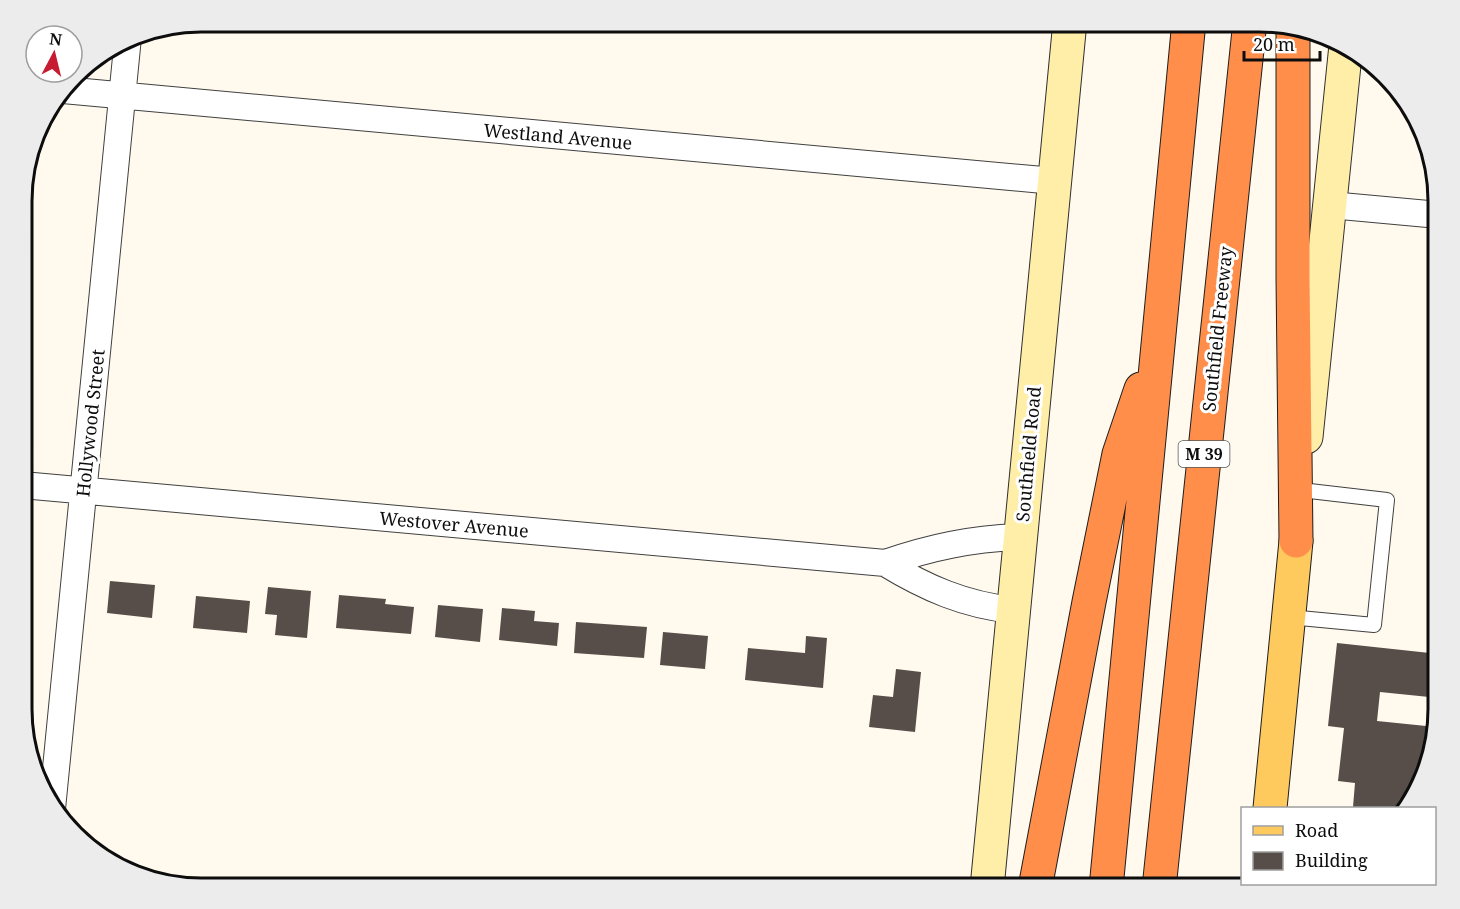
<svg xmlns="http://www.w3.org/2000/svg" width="1460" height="909" font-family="'Noto Serif',serif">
  <rect width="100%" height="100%" fill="#fffaed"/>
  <path fill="#574d49" d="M110 581 155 585 152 618 107 613Z
    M268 587 311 591 307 638 275 635 277 615 265 614Z
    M339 595 386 599 385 604 414 607 411 634 336 628Z
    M196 596 250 601 247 633 193 628Z
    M438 605 483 609 480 642 435 637Z
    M502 608 535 611 534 621 559 623 557 646 499 640Z
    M576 622 647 627 644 658 574 653Z
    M663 632 708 636 705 669 660 665Z
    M806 636 827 638 823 688 745 680 748 648 805 653Z
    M1337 643 1439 654V698L1380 692 1377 721 1436 727 1408 808 1353 807 1355 783 1338 781 1344 728 1328 726Z
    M896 669 921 672 915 732 869 727 873 695 893 697Z"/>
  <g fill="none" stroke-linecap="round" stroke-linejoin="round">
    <g stroke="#404040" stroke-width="16">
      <path id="service" d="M1289 617 1374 625 1387 500 1301 490"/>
    </g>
    <g stroke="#404040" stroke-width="28">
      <path id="minor" d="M63 90 1054 181
        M1330 205 1439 215
        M22 485 885 563C932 547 970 539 1020 537
        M885 563C926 588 965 605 1013 610
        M52 809 128 37"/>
    </g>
    <g stroke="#2f2f2f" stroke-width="35">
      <path id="secondary" d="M1306 437 1346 45
        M987 888 1070 21"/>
    </g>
    <g stroke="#1e1e1e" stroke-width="35">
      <path id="primary" d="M1270 808 1296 541
        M1262 888 1263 884"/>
    </g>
    <g stroke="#1e1e1e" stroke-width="35">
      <path id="motorway" d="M1293 26V278L1296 541
        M1035 888 1089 602 1119 454 1141 389
        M1106 888 1189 21
        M1159 888 1250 21"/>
    </g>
    <use href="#service" stroke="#fff" stroke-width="14"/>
    <use href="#minor" stroke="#fff" stroke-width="26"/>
    <use href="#secondary" stroke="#ffeea8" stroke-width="33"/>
    <use href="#primary" stroke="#ffca5d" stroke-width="33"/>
    <use href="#motorway" stroke="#ff8e4b" stroke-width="33"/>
  </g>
  <g text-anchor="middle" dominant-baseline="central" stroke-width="6" stroke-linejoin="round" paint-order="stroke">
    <rect fill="#fff" stroke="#565656" stroke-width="1.5" x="1178.5" y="441" width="51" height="26" rx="4.5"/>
    <g font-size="16" font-weight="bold" fill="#0d0d0d">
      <text x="1204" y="454">M 39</text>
    </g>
    <g font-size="18" fill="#0d0d0d" stroke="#fff">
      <text transform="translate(558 136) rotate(5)">Westland Avenue</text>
      <text transform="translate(1217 329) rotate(-84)">Southfield Freeway</text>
      <text transform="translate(90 423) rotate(-84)">Hollywood Street</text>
      <text transform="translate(1028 454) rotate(-85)">Southfield Road</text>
      <text transform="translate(454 524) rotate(5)">Westover Avenue</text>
    </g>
  </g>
  <path d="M0 0H1460V909H0ZM201 32H1259A169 169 0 0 1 1428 201V709A169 169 0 0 1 1259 878H201A169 169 0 0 1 32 709V201A169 169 0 0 1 201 32Z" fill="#ececec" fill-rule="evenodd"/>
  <path fill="none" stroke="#0d0d0d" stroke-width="3" d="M201 32H1259A169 169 0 0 1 1428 201V709A169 169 0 0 1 1259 878H201A169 169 0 0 1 32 709V201A169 169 0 0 1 201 32Z"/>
  <rect x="1241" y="807" width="195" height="78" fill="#ffffff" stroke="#9e9e9e" stroke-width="1.5"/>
  <rect x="1253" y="826" width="30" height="9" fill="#ffca5d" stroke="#9e9e9e" stroke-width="1.5"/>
  <text x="1295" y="837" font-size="18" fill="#0d0d0d">Road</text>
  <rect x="1253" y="852" width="30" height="18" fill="#574d49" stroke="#9e9e9e" stroke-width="1.5"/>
  <text x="1295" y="867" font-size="18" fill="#0d0d0d">Building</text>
  <g transform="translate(54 54) rotate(7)"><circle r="28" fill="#ffffff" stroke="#9e9e9e" stroke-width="1.5"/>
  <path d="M0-4.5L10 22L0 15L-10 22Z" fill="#c71b31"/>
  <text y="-9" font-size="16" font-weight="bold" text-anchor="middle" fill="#0d0d0d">N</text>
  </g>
  <path d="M1244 51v9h76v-9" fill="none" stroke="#0d0d0d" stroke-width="3"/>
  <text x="1253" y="51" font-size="18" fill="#0d0d0d" stroke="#ffffff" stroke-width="4.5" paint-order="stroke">20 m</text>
</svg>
